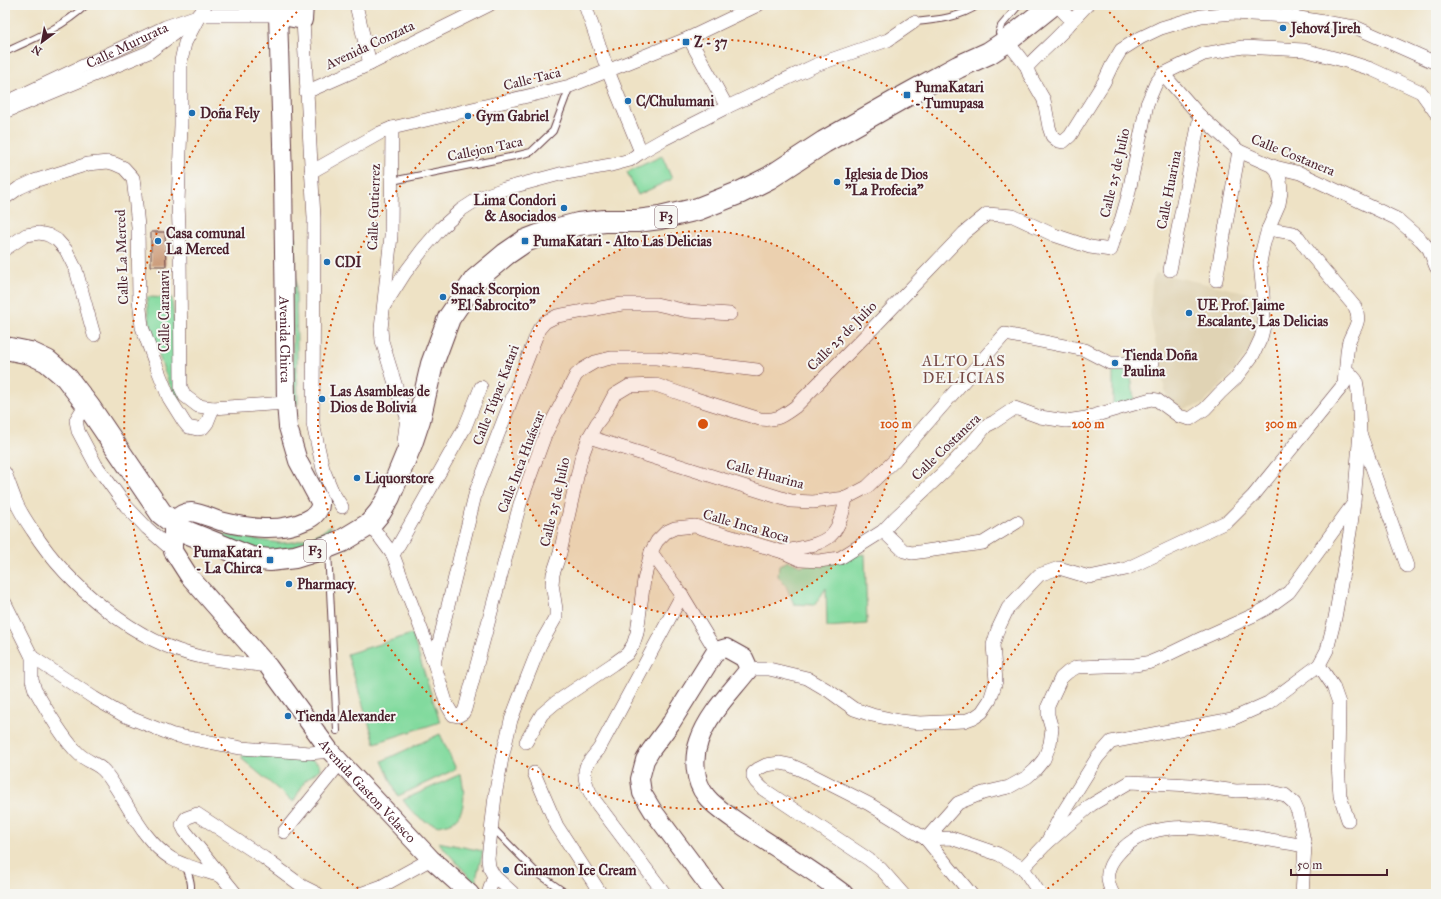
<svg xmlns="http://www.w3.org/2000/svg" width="1441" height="899" font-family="'IM FELL Great Primer',serif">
  <rect width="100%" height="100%" fill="#f6f6f2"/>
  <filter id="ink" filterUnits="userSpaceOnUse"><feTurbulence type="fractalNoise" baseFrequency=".025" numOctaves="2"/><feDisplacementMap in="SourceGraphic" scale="8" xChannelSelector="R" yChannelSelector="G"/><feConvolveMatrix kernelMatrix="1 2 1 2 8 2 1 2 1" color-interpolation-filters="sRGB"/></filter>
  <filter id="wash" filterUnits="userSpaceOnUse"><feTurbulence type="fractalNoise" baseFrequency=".012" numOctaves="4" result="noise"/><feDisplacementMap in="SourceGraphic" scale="16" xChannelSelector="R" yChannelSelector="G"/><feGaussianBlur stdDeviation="0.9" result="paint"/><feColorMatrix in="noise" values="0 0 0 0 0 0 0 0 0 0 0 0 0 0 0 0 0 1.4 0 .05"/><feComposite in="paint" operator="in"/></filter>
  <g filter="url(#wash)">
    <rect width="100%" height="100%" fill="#eee2c5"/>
    <path fill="#e0d3b4" d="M1156 273 1263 296 1258 330 1247 353 1231 375 1203 404 1179 410 1169 402 1165 391 1150 314 1152 281Z"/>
    <path fill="#82da9e" stroke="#667c64" d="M662 156 672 179 638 195 627 172Z
      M295 237 298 404H293L292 238Z
      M147 297 172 298 181 405C167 386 154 342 149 318 147 311 148 304 147 297Z
      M1113 368 1129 370 1132 383 1134 402 1113 407Z
      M331 524 328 536 303 545 269 551 246 546 206 532 280 543 294 542 313 536 325 530Z
      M865 554 867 624 827 627 826 588 815 605 794 604 786 586 778 576 779 566 788 561 801 566 813 563 824 567V560Z
      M412 634 440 722 375 743 347 654Z
      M440 734 456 769 398 796 382 761Z
      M243 754 312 760 319 764 320 769 305 781 293 802 242 759Z
      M461 774C464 790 468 811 452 822 448 824 443 825 439 826 420 820 415 817 403 800Z
      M438 842 483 851 475 883Z"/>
    <g id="blocks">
      <path fill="#cb9a77" d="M151 232H165L166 266H151Z"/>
    </g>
  </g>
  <g filter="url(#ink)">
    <use href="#blocks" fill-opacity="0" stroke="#633c42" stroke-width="1"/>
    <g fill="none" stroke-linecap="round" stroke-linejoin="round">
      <g stroke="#633c42" stroke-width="8">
        <path id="lane" d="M914 22C936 20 960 18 978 5
          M1004 38 999 33 1001 26 1019 5
          M5 52C34 39 63 27 86 5
          M392 181 515 156 531 152 553 131 570 86
          M1435 389 1436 391
          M328 550 337 731
          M492 827 536 872 567 894
          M186 867C189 876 193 885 190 894"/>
      </g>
      <g stroke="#633c42" stroke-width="14">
        <g id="street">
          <path d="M205 5 185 43 181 61V125L178 202 180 253 181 388 185 396 198 406 213 408 286 403"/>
          <path d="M356 5 370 64"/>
          <path d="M585 5 608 71 641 152"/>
          <path d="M1057 5 1072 21 1087 5"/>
          <path d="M303 20 314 218 313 424 323 469 333 493 342 507"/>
          <path d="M689 38 727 107"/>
          <path d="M1007 41 1027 67 1029 74 1044 100 1049 127 1052 136 1058 141 1063 142 1070 136 1104 82 1112 65 1121 50 1140 38 1161 28 1201 16 1233 13 1287 16 1355 27 1436 63"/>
          <path d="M1027 67C1041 51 1059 38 1072 21"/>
          <path d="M1163 74 1200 116 1239 151 1275 167 1300 173 1397 219 1421 240 1429 249 1436 267"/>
          <path d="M306 92 370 64 489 5"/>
          <path id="s1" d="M5 103 165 27 200 15H278L279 5"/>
          <path d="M7 111 149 52 187 24"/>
          <path d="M392 128 391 236 381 329 382 341 397 390 407 417 404 441"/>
          <path d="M311 172 380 133 392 128 570 86 689 38 758 5"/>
          <path d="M5 198 19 188 34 181 88 164 108 162 115 164 124 168 133 178 135 195 138 227 139 299 142 327 154 360 169 398 184 422 188 427 197 429 203 428 207 423 213 408"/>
          <path d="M1268 229 1293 233 1299 238 1312 256 1355 307C1362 321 1354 328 1349 341 1346 351 1347 363 1345 373"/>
          <path d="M5 249 26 235 39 233 48 235 57 240 66 250 76 270 94 335"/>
          <path d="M1170 270 1200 116"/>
          <path d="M1216 280 1239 151"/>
          <path d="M384 306 405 273 423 249 441 228 461 210 481 197 504 189 560 174 611 165 630 160 641 152 664 139 727 107 816 65 888 40 914 22"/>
          <path d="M89 407 81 412 76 420 78 431 96 465 126 506 147 528 173 551"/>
          <path d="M1361 436 1407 566"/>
          <path d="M589 437 791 501 813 502 846 498 867 487 895 460 1005 334 1085 350 1110 363H1152"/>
          <path d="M5 473C9 483 12 492 16 502 20 512 27 522 33 531 68 586 136 643 201 657 223 662 246 663 268 666"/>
          <path d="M370 524 393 555 434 663 447 705 453 715 458 716 463 713 465 709 520 504 545 435 576 375 583 369 595 362 611 358H656L757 370"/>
          <path d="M883 531 904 551 912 553 983 543 1017 522"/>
          <path d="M651 552 682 595 716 651"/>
          <path d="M783 552C824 542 838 544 846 498"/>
          <path d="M393 555 465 427 481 387"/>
          <path d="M5 603 32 657V680L35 690C46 709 64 741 80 755 88 762 99 764 105 772 128 801 140 839 172 859 186 867 205 871 221 876"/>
          <path d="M32 657 94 698 123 715 173 735 241 748 310 753 330 751"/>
          <path d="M434 663 476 491 539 329 545 322 557 316 622 304H656L687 311 730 314"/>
          <path d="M1319 665 1333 686 1339 703 1338 763 1340 796 1348 820"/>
          <path d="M749 669H769L807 678 829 691 854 709 872 715 900 721 920 723 964 721 975 717 982 712 990 700 996 681 993 645 998 629 1008 608 1039 575 1059 568 1089 577 1126 569 1228 521 1253 496 1344 384 1345 373H1350L1356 380 1358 392 1360 432 1354 502 1350 532 1335 618 1327 650 1319 665 1268 703 1232 719 1111 742 1097 758 1059 819 1046 844"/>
          <path d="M526 742 542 714 555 703 613 664 627 654 633 645 637 633 644 580 651 552 657 541 666 532 675 528 695 526 783 552 801 560 819 561 840 558 883 531 896 517 947 469 972 443 986 426 994 422 1015 408 1040 417 1066 421 1086 418 1151 399 1157 400 1179 416 1190 419 1205 409 1220 393 1235 379 1253 355 1261 338 1264 326 1263 294 1260 263 1263 247 1268 229 1279 204 1281 192 1280 179 1275 167"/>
          <path d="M534 773 557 826 601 894"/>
          <path d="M284 832 341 762"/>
          <path d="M926 839 958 803 983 793 1009 787 1027 777 1035 770 1044 759 1050 744 1052 729 1048 715V706L1061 678 1068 672 1077 667 1135 665 1151 662 1163 657 1196 641 1254 615 1267 608 1289 592 1353 504"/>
          <path d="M926 839 951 838 998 854 1023 868 1040 894"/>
          <path d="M1023 868 1046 844 1091 805 1130 782 1191 785 1236 791 1264 790 1285 795 1294 803 1298 812 1305 846 1302 894"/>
          <path d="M494 876 514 894"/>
          <path d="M236 894 185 831 182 825 186 818 197 814 264 858 302 886 318 894"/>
          <path d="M360 894 382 886 431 859"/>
          <path d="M488 894 494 876 489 867 488 858 495 796 502 758 511 720 525 683 540 645 556 617V609L552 584 553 574 560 553 581 459 589 437 597 423 604 414 614 395 629 386 656 385 696 399 760 419C777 421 782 416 795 407L873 328 964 233 987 214 1013 216 1054 235 1090 247 1111 250 1116 232 1120 224 1128 196 1147 104 1156 83 1163 74 1204 54 1243 47 1304 50 1346 61 1371 69 1421 92 1436 113"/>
          <path d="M665 894 595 801C589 791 582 779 586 767 587 763 596 753 599 749L682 595"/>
          <path d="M903 894 881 869 868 859 763 789 756 782 753 777V773L758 769 766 765 780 763 790 765 806 772 869 804 926 839 971 894"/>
          <path d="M1113 894C1105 879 1106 868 1117 855 1148 817 1200 827 1242 835 1263 839 1284 842 1305 846"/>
        </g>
      </g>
      <g stroke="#633c42" stroke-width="20">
        <g id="secondary">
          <path id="s2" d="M304 5 303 20 278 15 283 176 286 403 288 427 298 461 320 502C321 510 314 517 307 520 280 533 248 528 220 521 211 518 200 513 191 512 183 512 177 517 173 522V551L189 576 268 666 330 751 431 859 470 894"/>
          <path d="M715 894 653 811 642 793 640 779 645 760 651 750 671 723 716 651 726 648 744 658 749 669C732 691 708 714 699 741 693 758 694 781 706 796 714 807 734 819 746 828 779 850 813 870 844 894"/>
        </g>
      </g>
      <g stroke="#633c42" stroke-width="24">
        <path id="highway" d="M5 348 30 353 47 361 66 377 89 407 161 513 184 531 251 558 270 560 295 557 327 547 342 541 370 524 380 512 389 497 411 444 419 420 432 364 449 318 475 280 506 254 525 241 551 231 578 224 605 221H637L660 218 698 209 741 192 769 178 824 142 907 95 958 67 989 53 1007 41 1052 5"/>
      </g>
      <use href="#lane" stroke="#fff" stroke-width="6"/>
      <use href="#street" stroke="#fff" stroke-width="13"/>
      <use href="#secondary" stroke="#fff" stroke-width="18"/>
      <use href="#highway" stroke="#fff" stroke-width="22"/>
    </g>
  </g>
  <circle cx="703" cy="424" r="193" fill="#d8530f" fill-opacity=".12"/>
  <g fill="none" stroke="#d8530f" stroke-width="2" stroke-dasharray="2 4">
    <circle cx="703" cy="424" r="193"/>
    <circle cx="703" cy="424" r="385"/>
    <path d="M363 892A578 578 0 0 1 301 8M1105 8A578 578 0 0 1 1043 892"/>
  </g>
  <g fill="#1f6fb2" stroke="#f6f6f2" stroke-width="1.5">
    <circle cx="1283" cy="28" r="4"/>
    <rect x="682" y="38" width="8" height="8" rx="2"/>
    <rect x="903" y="91" width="8" height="8" rx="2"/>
    <circle cx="628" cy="101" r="4"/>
    <circle cx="192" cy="113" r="4"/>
    <circle cx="468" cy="116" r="4"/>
    <circle cx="837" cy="182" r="4"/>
    <circle cx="564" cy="208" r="4"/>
    <circle cx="158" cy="241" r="4"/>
    <rect x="521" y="237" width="8" height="8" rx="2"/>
    <circle cx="327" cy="262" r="4"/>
    <circle cx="443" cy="297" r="4"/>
    <circle cx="1189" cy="313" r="4"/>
    <circle cx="1115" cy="363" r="4"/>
    <circle cx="322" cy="399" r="4"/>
    <circle cx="357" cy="478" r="4"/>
    <rect x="266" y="556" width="8" height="8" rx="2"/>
    <circle cx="289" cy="584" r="4"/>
    <circle cx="288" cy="716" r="4"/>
    <circle cx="506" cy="870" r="4"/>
  </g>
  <g text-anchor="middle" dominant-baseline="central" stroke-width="4" stroke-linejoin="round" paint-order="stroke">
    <g fill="#f6f6f2" stroke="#7e6067" stroke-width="1">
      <rect x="655" y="206" width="22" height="22" rx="3"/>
      <rect x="304" y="540" width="22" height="22" rx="3"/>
    </g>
    <g font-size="13" font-weight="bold" fill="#4a1f2b">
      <text x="666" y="217">F3</text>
      <text x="315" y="551">F3</text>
    </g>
    <g font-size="14" font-weight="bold" fill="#4a1f2b" stroke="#f6f6f2" text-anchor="start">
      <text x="1291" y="28">Jehová Jireh</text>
      <text x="694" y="42">Z - 37</text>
      <text x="915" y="87">PumaKatari<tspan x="915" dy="16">- Tumupasa</tspan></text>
      <text x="636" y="101">C/Chulumani</text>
      <text x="200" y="113">Doña Fely</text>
      <text x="476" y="116">Gym Gabriel</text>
      <text x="845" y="174">Iglesia de Dios<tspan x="845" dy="16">"La Profecia"</tspan></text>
      <text x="556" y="200" text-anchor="end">Lima Condori<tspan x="556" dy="16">&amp; Asociados</tspan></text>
      <text x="166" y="233">Casa comunal<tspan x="166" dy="16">La Merced</tspan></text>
      <text x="533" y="241">PumaKatari - Alto Las Delicias</text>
      <text x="335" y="262">CDI</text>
      <text x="451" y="289">Snack Scorpion<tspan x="451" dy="16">"El Sabrocito"</tspan></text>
      <text x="1197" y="305">UE Prof. Jaime<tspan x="1197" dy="16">Escalante, Las Delicias</tspan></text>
      <text x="1123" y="355">Tienda Doña<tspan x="1123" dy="16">Paulina</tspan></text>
      <text x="330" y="391">Las Asambleas de<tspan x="330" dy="16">Dios de Bolivia</tspan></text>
      <text x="365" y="478">Liquorstore</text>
      <text x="262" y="552" text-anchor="end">PumaKatari<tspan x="262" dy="16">- La Chirca</tspan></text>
      <text x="297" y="584">Pharmacy</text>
      <text x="296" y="716">Tienda Alexander</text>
      <text x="514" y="870">Cinnamon Ice Cream</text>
    </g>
    <g font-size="14" fill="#4a1f2b" stroke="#f6f6f2">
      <text transform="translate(370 45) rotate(-25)">Avenida Conzata</text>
      <text stroke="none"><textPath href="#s1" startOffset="135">Calle Mururata</textPath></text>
      <text transform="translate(532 79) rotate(-14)">Calle Taca</text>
      <text transform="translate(485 149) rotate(-12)">Callejon Taca</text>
      <text transform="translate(1293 155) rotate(22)">Calle Costanera</text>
      <text transform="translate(1115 173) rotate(-77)">Calle 25 de Julio</text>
      <text transform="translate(1169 190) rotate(-79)">Calle Huarina</text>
      <text transform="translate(374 207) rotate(-88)">Calle Gutierrez</text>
      <text transform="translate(122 257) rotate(-92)">Calle La Merced</text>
      <text transform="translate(164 311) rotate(-90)">Calle Caranavi</text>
      <text transform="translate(842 336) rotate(-45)">Calle 25 de Julio</text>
      <text stroke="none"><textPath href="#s2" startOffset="365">Avenida Chirca</textPath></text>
      <text transform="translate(496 395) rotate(-69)">Calle Túpac Katari</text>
      <text transform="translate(946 447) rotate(-44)">Calle Costanera</text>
      <text transform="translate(521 462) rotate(-69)">Calle Inca Huáscar</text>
      <text transform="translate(765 474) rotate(15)">Calle Huarina</text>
      <text transform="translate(555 502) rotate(-77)">Calle 25 de Julio</text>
      <text transform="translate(746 526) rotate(16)">Calle Inca Roca</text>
      <text stroke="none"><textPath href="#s2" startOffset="1037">Avenida Gaston Velasco</textPath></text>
    </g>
    <g font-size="15" letter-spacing="1" fill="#774a46" stroke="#f6f6f2">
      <text x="964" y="361">ALTO LAS<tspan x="964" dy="17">DELICIAS</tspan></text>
    </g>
  </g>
  <circle cx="703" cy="424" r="6" fill="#d8530f" stroke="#f6f6f2" stroke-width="2"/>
  <g font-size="12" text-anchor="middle" font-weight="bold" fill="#d8530f" stroke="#f6f6f2" stroke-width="4" stroke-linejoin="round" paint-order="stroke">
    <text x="896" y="428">100 m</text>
    <text x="1088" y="428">200 m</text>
    <text x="1281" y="428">300 m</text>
  </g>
  <rect width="1441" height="899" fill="none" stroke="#f6f6f2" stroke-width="20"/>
  <g transform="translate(42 42) rotate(212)" stroke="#f6f6f2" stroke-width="3" paint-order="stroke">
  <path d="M0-3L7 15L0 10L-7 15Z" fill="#4a1f2b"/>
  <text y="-6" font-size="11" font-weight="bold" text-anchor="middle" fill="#4a1f2b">N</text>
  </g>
  <path d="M1291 869v6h96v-6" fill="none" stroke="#4a1f2b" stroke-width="2"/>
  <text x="1297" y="869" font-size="12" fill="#4a1f2b" stroke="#f6f6f2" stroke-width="3" paint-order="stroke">50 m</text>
</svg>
